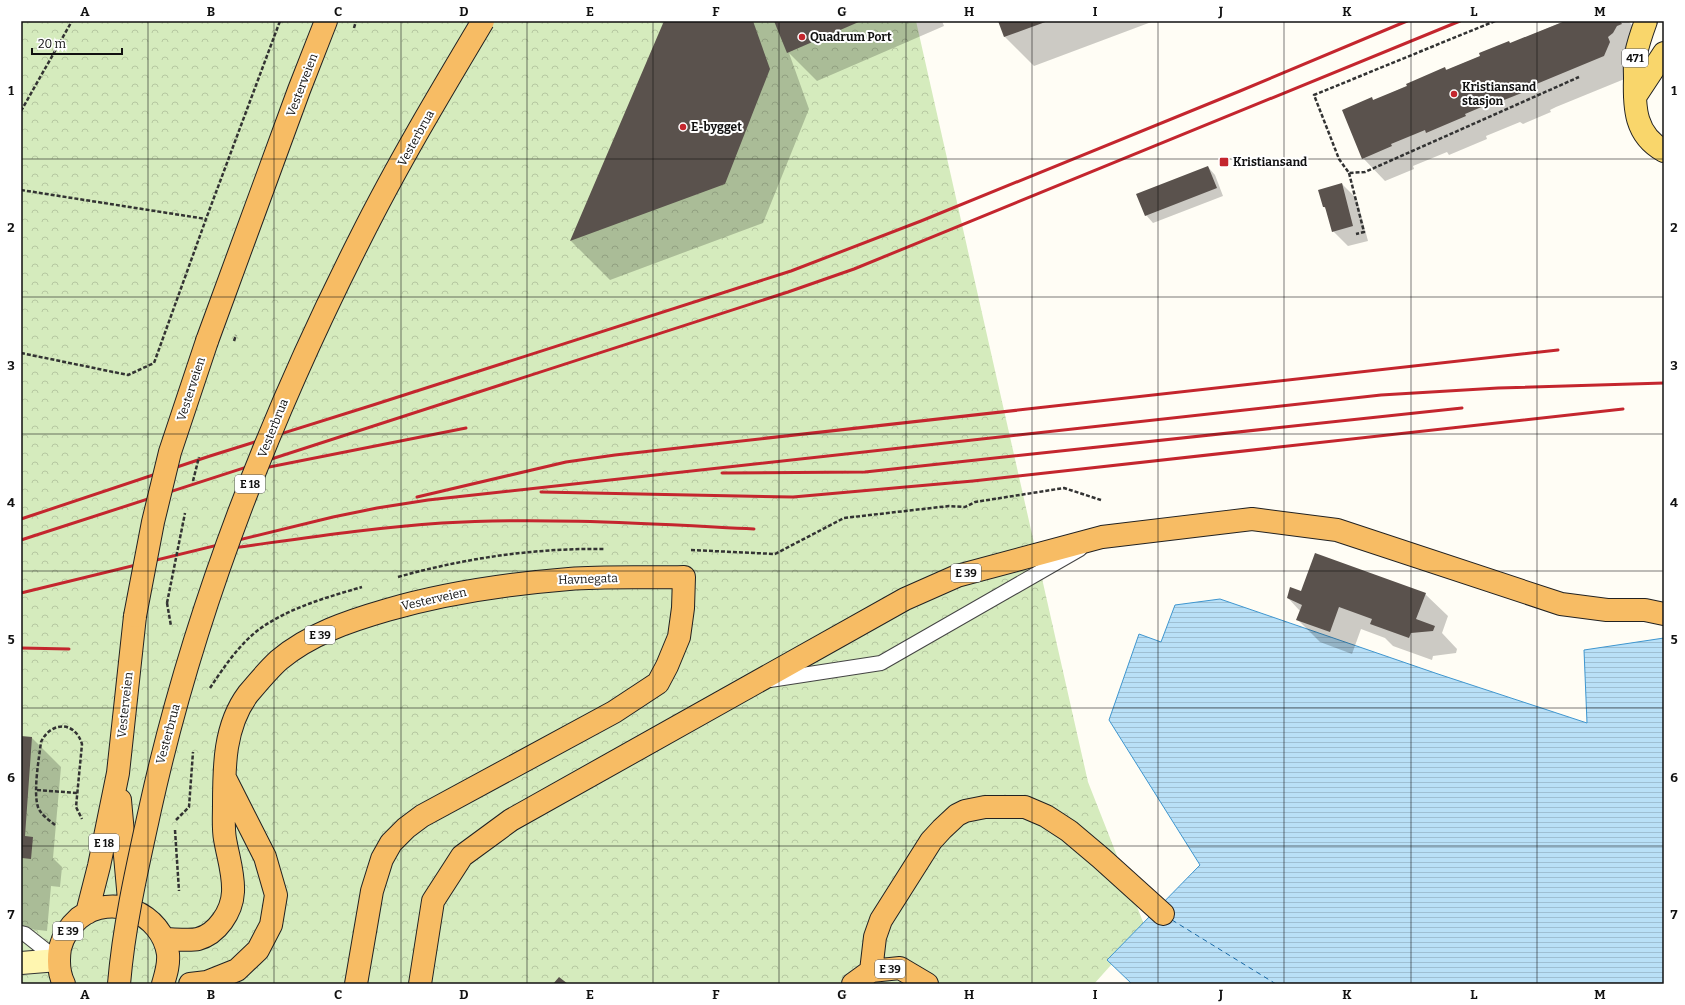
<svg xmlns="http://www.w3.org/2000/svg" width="1685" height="1005" font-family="Bitter,serif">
  <defs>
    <pattern id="park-crowns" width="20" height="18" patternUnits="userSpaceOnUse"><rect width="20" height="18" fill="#d5ebbd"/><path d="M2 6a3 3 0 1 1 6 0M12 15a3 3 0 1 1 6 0" fill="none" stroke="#b6c8a1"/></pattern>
    <pattern id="water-rules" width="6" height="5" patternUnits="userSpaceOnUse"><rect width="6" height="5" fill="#b9e0f7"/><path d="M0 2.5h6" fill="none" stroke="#9ebfd3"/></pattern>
  </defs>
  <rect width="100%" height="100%" fill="#fffdf5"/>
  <path fill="url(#park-crowns)" d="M21 21H916L1088 782 1145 927 1094 984H21Z"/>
  <path fill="url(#water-rules)" stroke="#3f96cf" d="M1220 599 1438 674 1587 723 1584 650 1664 638V984H1132L1107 960 1200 865 1109 720 1139 634 1161 642 1175 605Z"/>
  <path fill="#0003" d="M665 21H942L944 26 817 81 789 53 809 109 763 223 610 280 571 241Z
    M999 21H1154L1034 66 1005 37Z
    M1565 21H1628L1636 29 1627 78 1556 107 1550 110 1551 112 1523 124 1520 122 1486 136 1487 139 1449 155 1447 152 1413 166 1414 169 1385 181 1363 158 1371 98 1374 101 1445 68 1447 70Z
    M1208 167 1215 175 1223 196 1153 223 1146 215Z
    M1342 184 1357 199 1368 241 1348 246 1333 231 1327 210 1324 207Z
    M1302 593 1425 594 1448 616 1442 633 1457 649 1456 653 1433 656 1432 660 1393 646 1385 638 1361 629 1352 654 1320 642 1297 619 1300 611 1288 598Z
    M21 737 32 738 61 767 53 858 62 867 60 887 51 886 47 931 21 928Z"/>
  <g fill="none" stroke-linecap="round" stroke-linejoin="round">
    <path stroke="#1768a6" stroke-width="1" stroke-dasharray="5 4" stroke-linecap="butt" d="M1172 920 1276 984"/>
  </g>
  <path fill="#5a524d" d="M664 21H753L770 69 725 184 570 241Z
    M774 21H861L787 53Z
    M998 21H1048L1004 37Z
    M1565 21H1620L1622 24 1617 26 1613 33 1608 37 1610 42 1604 56 1534 85 1528 88 1529 90 1499 102 1498 100 1465 114 1466 116 1426 133 1425 130 1391 144 1392 146 1362 159 1342 110 1372 97 1373 100 1407 86 1406 84 1445 67 1446 70 1480 56 1479 53 1509 41 1510 43Z
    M1208 166 1217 188 1145 216 1136 194Z
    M1342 183 1353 226 1332 232 1325 207H1323L1318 190Z
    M1315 553 1426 593 1416 619 1435 626 1433 631 1411 633 1409 638 1370 624 1372 619 1339 607 1330 632 1296 620 1302 605 1287 598 1290 587 1301 591Z
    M21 736 32 737 25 836 33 837 31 859 22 858V861Z
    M559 977 568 984H553Z"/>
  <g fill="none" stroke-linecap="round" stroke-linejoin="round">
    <g stroke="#444" stroke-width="16">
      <path id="service" d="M770 680 881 663 1080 549
        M21 933 25 934 58 960"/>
    </g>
    <g stroke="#333" stroke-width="24">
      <path id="secondary" d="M21 963 58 960"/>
    </g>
    <g stroke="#222" stroke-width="24">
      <path id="primary" d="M1646 21C1642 32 1638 43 1636 54 1634 61 1635 70 1635 78 1634 108 1635 135 1664 151
        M1635 97 1664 53"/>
    </g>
    <g stroke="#222" stroke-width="24">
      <path id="trunk" d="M207 341 299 90 326 21
        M120 800 129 900
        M87 913 99 866 118 773 135 616
        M164 939C173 939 190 941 198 939 217 934 232 912 233 892 234 874 228 857 225 839 223 828 224 816 224 805 224 767 224 726 248 694 258 682 268 670 279 660 310 634 349 621 387 610 446 593 507 584 569 579 607 576 646 578 684 577L683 608 679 637 667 666 658 683 614 712 422 816 406 828 391 843 382 859 372 891 356 984
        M871 971 875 937 881 920 931 841 942 829 957 815 965 811 985 807H1025L1046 816 1069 831 1101 858 1163 914
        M64 984C58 972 58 961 60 948 63 936 70 926 79 918 112 892 162 913 168 954 169 965 166 974 163 984
        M190 984 207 982 237 970 258 950 271 925 276 895 265 857 226 780
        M420 984 433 901 462 856 511 820 905 599 957 576 1102 537 1252 519 1337 530 1561 604 1607 610H1645L1664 614
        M853 984 871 971 900 968 927 984"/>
    </g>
    <path stroke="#333" stroke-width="2.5" stroke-dasharray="4 2" stroke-linecap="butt" d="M1495 21 1314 95 1339 159 1349 173 1365 172 1579 77
      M354 28 356 21
      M21 111 72 21
      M1349 173 1364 232 1356 234
      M21 190 206 219
      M21 353 128 375 154 363 206 219 280 21
      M691 550 775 554 844 518 949 506 965 507 975 502 1064 488 1101 500
      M398 577C465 558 535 548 604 549
      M167 603 171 626
      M210 688C224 667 240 643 261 628 291 607 328 597 362 587
      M37 790 77 793
      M176 820 189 807 193 752
      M55 825C49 820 41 815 38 807 33 792 39 758 41 742 51 721 75 721 82 744L76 807 82 819
      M175 830 179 891"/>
    <use href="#service" stroke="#fff" stroke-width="14"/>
    <use href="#secondary" stroke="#fff6b0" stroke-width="22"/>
    <use href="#primary" stroke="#f9d66b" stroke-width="22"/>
    <use href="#trunk" stroke="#f7bc64" stroke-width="22"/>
    <path stroke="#c4262e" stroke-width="3" d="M254 470 466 428
      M722 473 865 472 1462 408
      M541 492 793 497 973 481 1623 409
      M417 497 566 462 615 455 1558 350
      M21 519 210 456 373 405 791 271 921 221 1240 91 1407 21
      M21 540 788 292 854 269 1460 21
      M217 550C292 540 367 528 442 523 546 517 651 524 754 529
      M21 593 333 517 377 508 428 500 1381 395 1498 388 1664 383
      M21 648 69 649"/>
    <g stroke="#222" stroke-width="24" stroke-linecap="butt">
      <path id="trunk-bridge" d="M135 616 153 522 170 452 207 341
        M119 984C124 924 138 864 151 805 195 607 269 419 360 239 397 165 440 93 483 21"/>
    </g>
    <path stroke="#333" stroke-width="2.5" stroke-dasharray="4 2" stroke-linecap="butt" d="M234 341 236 335
      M193 481 199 457
      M167 603 185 513"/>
    <use href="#trunk-bridge" stroke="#f7bc64" stroke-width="22"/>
  </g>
  <path fill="none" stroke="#111" stroke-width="1" stroke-opacity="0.55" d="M148 21V984M274 21V984M401 21V984M527 21V984M653 21V984M779 21V984M906 21V984M1032 21V984M1158 21V984M1284 21V984M1411 21V984M1537 21V984M21 159H1664M21 297H1664M21 434H1664M21 571H1664M21 708H1664M21 846H1664"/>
  <g fill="#c4262e" stroke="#fff" stroke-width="1.5">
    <circle cx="802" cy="37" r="4"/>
    <circle cx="1454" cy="94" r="4"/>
    <circle cx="683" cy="127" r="4"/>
    <rect x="1219" y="157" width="10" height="10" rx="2"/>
  </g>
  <g text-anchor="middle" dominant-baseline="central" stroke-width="4" stroke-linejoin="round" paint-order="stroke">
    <g fill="#fff" stroke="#585858" stroke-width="1">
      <rect x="1622" y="49" width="26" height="18" rx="3"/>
      <rect x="235" y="475" width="30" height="18" rx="3"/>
      <rect x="951" y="564" width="30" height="18" rx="3"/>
      <rect x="305" y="626" width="30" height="18" rx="3"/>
      <rect x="89" y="834" width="30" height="18" rx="3"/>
      <rect x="53" y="922" width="30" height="18" rx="3"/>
      <rect x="875" y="960" width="30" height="18" rx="3"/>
    </g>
    <g font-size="11" font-weight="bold" fill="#111">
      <text x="1635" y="58">471</text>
      <text x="250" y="484">E 18</text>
      <text x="966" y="573">E 39</text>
      <text x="320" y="635">E 39</text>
      <text x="104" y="843">E 18</text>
      <text x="68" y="931">E 39</text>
      <text x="890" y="969">E 39</text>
    </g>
    <g font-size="12" font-weight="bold" fill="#111" stroke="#fff" text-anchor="start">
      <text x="810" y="37">Quadrum Port</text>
      <text x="1462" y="87">Kristiansand<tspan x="1462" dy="14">stasjon</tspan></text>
      <text x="691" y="127">E-bygget</text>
      <text x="1233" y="162">Kristiansand</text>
    </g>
    <g font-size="12" fill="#111" stroke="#fff">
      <text transform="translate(302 85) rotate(-69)">Vesterveien</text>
      <text transform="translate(416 138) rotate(-61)">Vesterbrua</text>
      <text transform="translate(191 389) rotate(-72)">Vesterveien</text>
      <text transform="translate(273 428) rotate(-68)">Vesterbrua</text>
      <text transform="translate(588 579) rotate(-2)">Havnegata</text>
      <text transform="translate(434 599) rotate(-13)">Vesterveien</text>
      <text transform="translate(125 705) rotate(-84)">Vesterveien</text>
      <text transform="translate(168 734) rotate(-75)">Vesterbrua</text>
    </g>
  </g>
  <rect width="1685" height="1005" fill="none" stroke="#ffffff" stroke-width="44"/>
  <path d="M32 48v6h90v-6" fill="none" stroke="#111111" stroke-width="2"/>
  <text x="38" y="48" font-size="12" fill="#111111" stroke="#ffffff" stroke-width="3" paint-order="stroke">20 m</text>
  <rect x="22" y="22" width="1641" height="961" fill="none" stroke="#111" stroke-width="1.5"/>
  <g font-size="13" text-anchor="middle" font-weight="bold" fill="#111">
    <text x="85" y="16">A</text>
    <text x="211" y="16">B</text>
    <text x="338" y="16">C</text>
    <text x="464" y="16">D</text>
    <text x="590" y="16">E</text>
    <text x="716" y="16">F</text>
    <text x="842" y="16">G</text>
    <text x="969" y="16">H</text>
    <text x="1095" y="16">I</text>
    <text x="1221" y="16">J</text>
    <text x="1347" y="16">K</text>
    <text x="1474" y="16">L</text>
    <text x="1600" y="16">M</text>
    <text x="11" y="95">1</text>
    <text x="1674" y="95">1</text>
    <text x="11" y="232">2</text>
    <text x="1674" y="232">2</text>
    <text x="11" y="370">3</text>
    <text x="1674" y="370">3</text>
    <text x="11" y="507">4</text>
    <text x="1674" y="507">4</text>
    <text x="11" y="644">5</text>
    <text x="1674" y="644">5</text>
    <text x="11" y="782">6</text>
    <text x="1674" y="782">6</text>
    <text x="11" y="919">7</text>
    <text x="1674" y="919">7</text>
    <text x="85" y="999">A</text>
    <text x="211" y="999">B</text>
    <text x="338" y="999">C</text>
    <text x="464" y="999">D</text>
    <text x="590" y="999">E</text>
    <text x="716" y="999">F</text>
    <text x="842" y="999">G</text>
    <text x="969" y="999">H</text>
    <text x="1095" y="999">I</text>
    <text x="1221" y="999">J</text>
    <text x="1347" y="999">K</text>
    <text x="1474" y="999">L</text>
    <text x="1600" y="999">M</text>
  </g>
</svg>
